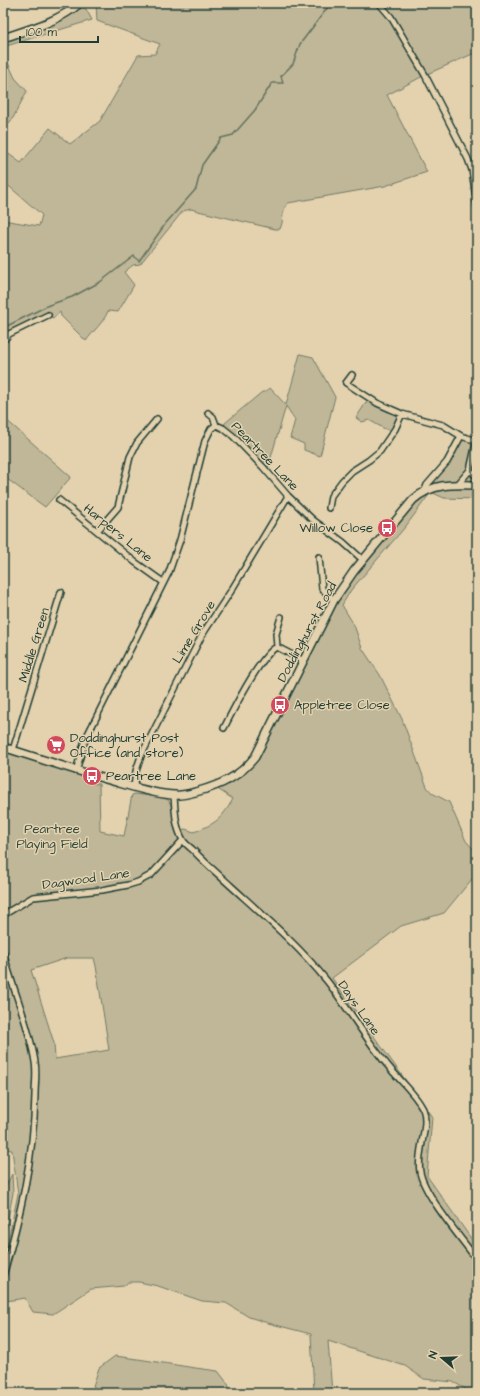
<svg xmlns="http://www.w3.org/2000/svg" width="480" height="1396" font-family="'Architects Daughter',sans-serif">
  <rect width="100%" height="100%" fill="#e4d2af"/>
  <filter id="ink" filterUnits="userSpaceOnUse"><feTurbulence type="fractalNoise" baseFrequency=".025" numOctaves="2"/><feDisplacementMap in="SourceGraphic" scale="8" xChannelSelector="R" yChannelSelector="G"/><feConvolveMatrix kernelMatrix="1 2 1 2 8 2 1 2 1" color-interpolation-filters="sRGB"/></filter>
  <g filter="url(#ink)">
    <path fill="#c0b798" stroke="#707a66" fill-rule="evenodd" d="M96 3H477V52L425 75 387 95 427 172 385 186 288 203C280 213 285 218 280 229H275L198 211 191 209 183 211 140 264 133 265 124 272 134 285 118 312 108 311C104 322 93 331 86 341L61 316 60 312 53 318 48 315 9 334 3 341V220L39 226 42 215 3 181V150L21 163 50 128 70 144 100 121 138 55 155 54 160 44 97 21Z
      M78 5 86 9 92 20 3 47V38L51 21Z
      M3 52 15 78 27 91 13 118 3 131Z
      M300 354 313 357 335 397 320 456 304 450V444L290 438 295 420 286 406 267 471 223 428 225 423 262 392H265L270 388 286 405Z
      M369 398 402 414 393 432 383 428 369 420 362 422 356 418Z
      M3 417 71 477 45 507 3 476Z
      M461 436 477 439V499L444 498 431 492 406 526 351 590 342 605 354 625 362 648 380 675 402 719 427 787 432 793 449 802 466 841 477 853V879H472L444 913 401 926 332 978 432 1117 427 1176 477 1247V1393H473L453 1382 424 1379 405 1366 328 1341 332 1393H314L311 1334 268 1323 249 1317 226 1303 202 1301 158 1286 139 1282H128L124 1286 91 1289 53 1314 33 1312 25 1298 6 1301 3 1304V1264L18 1194 12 1150 3 1149V751L86 777 87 783 99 784 100 831 124 836 132 795 135 794 167 798 171 805 176 831 185 829 194 832C216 823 221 820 233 799L219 790 218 785 248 766 334 600 447 462ZM67 958H94L96 966 109 1050 55 1059 54 1043 31 970Z
      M12 1174 13 1193 3 1245V1192Z
      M115 1356C150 1360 183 1367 218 1371L228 1384 231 1393H102L93 1386 99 1368Z"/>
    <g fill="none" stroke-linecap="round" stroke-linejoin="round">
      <path stroke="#63715f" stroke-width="1.5" d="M3 328 49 305 72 297 100 282 134 256 139 261 166 223 196 189 202 165 221 138 233 135 255 110 272 83H283L281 76 293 64 300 44 331 3"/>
      <g stroke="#1f3d34" stroke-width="8">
        <path id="street" d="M379 3 391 17 425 75 468 159 472 170 477 205
          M3 341 9 334 48 315
          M352 375 346 383 377 403 402 414 443 425 461 436 477 441
          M208 413 213 417 216 425
          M470 470 477 477
          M458 484 470 470 477 439
          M425 490 427 485 447 462 461 436
          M59 500 135 562 163 582
          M329 508 331 496 342 481 352 471 369 460 380 451 395 429 402 414
          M97 531 118 507 130 457 137 443 157 419
          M319 557 322 589 334 600
          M277 647 276 634 281 617
          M224 728C232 712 262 653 277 647L304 661
          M13 750 61 592
          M76 771 85 740 169 572 180 540 205 441 211 429 216 425 223 428 233 436 263 467 288 496 313 520 343 542 363 560
          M134 787 136 771 141 756 202 635 231 591 288 496
          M174 795C175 809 175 827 183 840 185 844 190 847 193 850 205 863 218 874 231 886 264 916 299 946 327 981 349 1009 366 1040 389 1067 400 1081 415 1093 423 1109 430 1125 416 1153 420 1172 424 1195 462 1239 477 1260
          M3 915 33 897 102 890 128 885 138 882 151 875 183 840
          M3 951C12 989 29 1023 35 1062 37 1072 35 1084 35 1095 34 1157 20 1217 3 1276"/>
      </g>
      <g stroke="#1f3d34" stroke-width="10">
        <path id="secondary" d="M3 38C30 29 58 22 80 3
          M3 747C40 759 78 771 116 782 133 787 158 795 175 795 183 796 191 793 199 791 221 785 240 776 255 757L334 600 354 571 413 500C432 483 453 484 477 485"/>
      </g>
      <use href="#street" stroke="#e4d2af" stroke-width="5"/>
      <use href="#secondary" stroke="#e4d2af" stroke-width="7"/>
    </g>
  </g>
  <defs>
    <g id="bus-disc" transform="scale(1)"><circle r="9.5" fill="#d1495b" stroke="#e4d2af"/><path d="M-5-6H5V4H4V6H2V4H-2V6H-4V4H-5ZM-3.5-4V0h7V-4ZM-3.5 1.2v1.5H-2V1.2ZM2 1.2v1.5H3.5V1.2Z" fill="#fff"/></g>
    <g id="supermarket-disc" transform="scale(1)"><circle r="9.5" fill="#d1495b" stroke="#e4d2af"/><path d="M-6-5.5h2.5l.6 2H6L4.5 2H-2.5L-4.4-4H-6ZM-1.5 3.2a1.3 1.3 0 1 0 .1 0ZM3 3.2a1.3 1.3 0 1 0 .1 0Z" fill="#fff"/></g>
  </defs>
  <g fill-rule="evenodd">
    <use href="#bus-disc" x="387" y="528"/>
    <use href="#bus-disc" x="280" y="705"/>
    <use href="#supermarket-disc" x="56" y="745"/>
    <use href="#bus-disc" x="92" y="776"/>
  </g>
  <g text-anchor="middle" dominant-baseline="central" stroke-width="3" stroke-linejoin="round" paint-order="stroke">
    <g font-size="13" fill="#1f3d34" stroke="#e4d2af">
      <text transform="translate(265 456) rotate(46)">Peartree Lane</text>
      <text transform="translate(118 533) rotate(39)">Harpers Lane</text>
      <text transform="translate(194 632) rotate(-59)">Lime Grove</text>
      <text transform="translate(307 632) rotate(-62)">Doddinghurst Road</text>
      <text transform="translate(34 645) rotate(-73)">Middle Green</text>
      <text transform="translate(86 879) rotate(-8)">Dagwood Lane</text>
      <text transform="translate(359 1008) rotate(55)">Days Lane</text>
    </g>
    <g font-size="13" fill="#1f3d34" stroke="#e4d2af" text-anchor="start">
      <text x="373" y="528" text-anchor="end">Willow Close</text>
      <text x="294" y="705">Appletree Close</text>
      <text x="70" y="738">Doddinghurst Post<tspan x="70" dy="15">Office (and store)</tspan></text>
      <text x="106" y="776">Peartree Lane</text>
    </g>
    <g font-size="13" fill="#2f493e" stroke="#e4d2af">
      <text x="52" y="829">Peartree<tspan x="52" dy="15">Playing Field</tspan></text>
    </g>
  </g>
  <rect width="480" height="1396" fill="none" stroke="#e4d2af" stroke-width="16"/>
  <rect x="8" y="8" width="464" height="1380" fill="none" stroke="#1f3d34" stroke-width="1.5" filter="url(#ink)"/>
  <g transform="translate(442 1358) rotate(289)" stroke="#e4d2af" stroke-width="3" paint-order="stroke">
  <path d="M0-3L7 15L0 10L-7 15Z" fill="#1f3d34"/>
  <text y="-6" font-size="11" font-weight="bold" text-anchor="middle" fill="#1f3d34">N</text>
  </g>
  <path d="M20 36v6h78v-6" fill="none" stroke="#1f3d34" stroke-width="2"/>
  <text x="26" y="36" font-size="12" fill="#1f3d34" stroke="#e4d2af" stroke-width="3" paint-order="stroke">100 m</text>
</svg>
